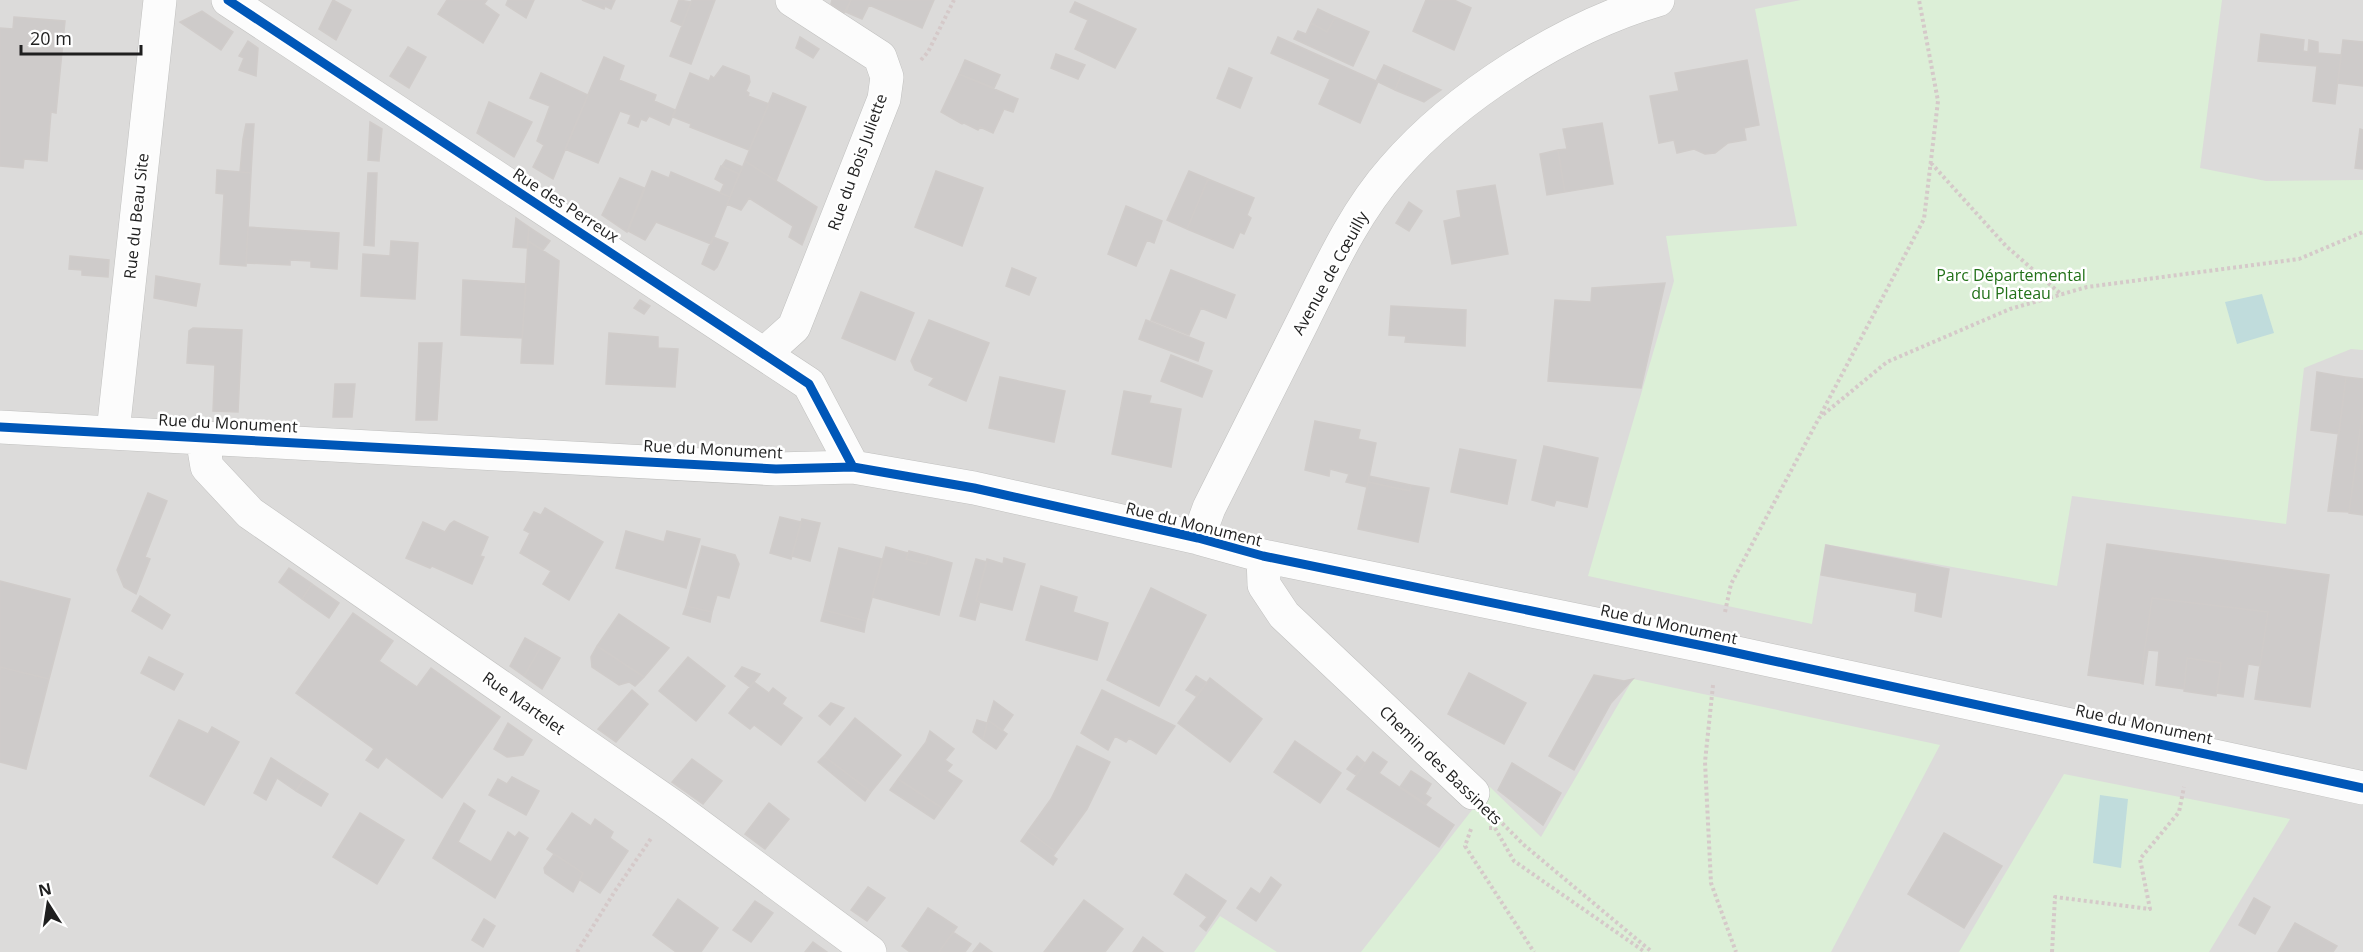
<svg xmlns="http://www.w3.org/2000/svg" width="2363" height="952" font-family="'Open Sans',sans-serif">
  <rect width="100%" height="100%" fill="#edebe9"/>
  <path fill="#dcdbda" d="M0 0H2363V952H0Z"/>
  <path fill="#dcefd7" d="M1801 0H2222L2200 168 2266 181 2363 180V350L2351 349 2304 368 2286 524 2072 496 2057 586 1825 544 1812 624 1588 576 1674 281 1666 236 1797 226 1755 9Z
    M1633 679 1940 745 1831 952H1361L1490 787 1541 837Z
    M2064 774 2290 819 2209 952H1959Z
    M1220 916 1277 952H1194Z"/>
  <path fill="#c0dcdc" d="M2262 294 2274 333 2237 344 2225 302Z
    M2100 795 2128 799 2121 868 2093 863Z"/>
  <path fill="#cecbca" stroke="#d0ccca" stroke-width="1.5" d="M333 0 351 10 336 40 319 29Z
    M447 0H487L484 4 499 15 483 43 438 14Z
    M508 0H534L526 18 506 5Z
    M582 0H615L611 9 605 6 604 9Z
    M679 0 691 2 682 26 671 21Z
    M692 0H715L691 64 670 56Z
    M832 0H851L844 13 831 4Z
    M851 0H934L922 28 869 5 862 19 846 12Z
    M1426 0H1454L1471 8 1454 50 1413 31Z
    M1075 2 1136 29 1115 68 1075 49 1088 20 1070 12Z
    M1318 9 1335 17 1327 32 1311 23Z
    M202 11 233 32 221 50 180 22Z
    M14 17 65 21 56 113 51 112 47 161 24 159 23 168 0 166V28L13 29Z
    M1335 17 1369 32 1353 66 1294 39 1298 31 1306 34 1311 23 1327 32Z
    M2261 34 2304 40 2303 51 2308 52 2309 40 2318 42V53L2341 55 2335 104 2313 101 2317 66 2258 61Z
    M800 37 819 49 813 58 796 48Z
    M1278 37 1378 82 1360 123 1319 104 1330 79 1271 53Z
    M2343 40 2363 42V86L2338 83Z
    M248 41 258 48 256 76 239 70 244 58 239 56Z
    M408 47 426 57 409 88 390 76Z
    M1056 54 1085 65 1078 79 1051 68Z
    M604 57 624 66 619 80 656 95 654 101 675 110 669 125 649 116 646 121 641 119 638 127 628 123 631 115 620 111 598 163 565 149Z
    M965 60 1000 75 994 88 959 74Z
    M1747 60 1759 125 1744 128 1746 140 1728 143 1715 153 1705 154 1694 149 1677 153 1674 140 1659 143 1650 96 1679 91 1675 73Z
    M1384 65 1402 73 1395 90 1376 81Z
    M723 66 749 76 750 82 746 91 749 93 748 96 769 104 749 150 690 127 691 124 673 117 690 73 709 81 711 76 714 78Z
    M1229 68 1252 78 1240 108 1217 98Z
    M541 73 588 95 553 179 533 167 544 145 537 141 550 106 530 98Z
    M1402 73 1441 90 1424 102 1395 90Z
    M959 74 1018 99 1013 112 1004 109 993 133 980 127 978 130 964 123 962 124 941 112Z
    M773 93 806 107 776 181 745 161Z
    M489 102 532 122 514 157 477 133Z
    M370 122 382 129 379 161 368 160Z
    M1602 123 1613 184 1565 192 1558 150 1567 149 1563 129Z
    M246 124H254L253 139H243Z
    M2360 129 2363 130V169L2355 168Z
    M243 139H253L251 173 240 172Z
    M1558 150 1565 192 1547 195 1540 154Z
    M726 160 743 167 739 174 722 166Z
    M745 161 817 207 802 245 789 237 793 226 749 198 741 210 727 204Z
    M721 166 739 174 730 197 720 193 724 184 715 179Z
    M217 170 251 173 246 266 220 264 224 194 216 193Z
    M652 171 669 178 671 172 730 197 711 244 656 222 645 240 628 231Z
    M936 171 983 188 962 246 915 227Z
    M1189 171 1208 179 1187 229 1167 220Z
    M368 173H377L374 246 364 245Z
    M620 178 644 188 627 232 602 215Z
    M1208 179 1254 198 1247 215 1251 218 1244 234 1240 232 1233 248 1187 229Z
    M1495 185 1508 254 1452 264 1444 221 1461 217 1457 191Z
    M1409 202 1422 211 1409 231 1396 223Z
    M1126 206 1162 221 1154 243 1147 240 1136 266 1108 254Z
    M516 218 529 227 527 248 513 247Z
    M248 227 339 233 337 269 311 267V261L290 260V265L246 263Z
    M529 227 550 241 543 250 528 241Z
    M713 237 728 243 717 267 714 270 702 264Z
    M391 241 418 243 415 299 361 296 363 254 390 256Z
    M528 241 559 261 553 364 521 363Z
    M70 256 109 260 108 277 82 275V270L69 269Z
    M1012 268 1036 278 1029 295 1006 286Z
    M1171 270 1235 295 1226 318 1201 308 1189 335 1151 320Z
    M156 276 200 284 196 306 154 298Z
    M463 280 526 284 522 338 461 335Z
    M1665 283 1641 388 1548 381 1555 300 1591 302 1592 288Z
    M861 292 914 313 895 360 842 338Z
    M640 300 650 306 644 314 634 308Z
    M1391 306 1466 310 1465 346 1405 342 1406 336 1389 335Z
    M929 320 989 343 966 401 929 385 934 378 915 370 911 361Z
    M1146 320 1204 343 1198 361 1139 339Z
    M193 328 242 330 238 412 213 411 215 365 187 363 189 331Z
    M609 333 658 337V348L678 349 675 387 606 384Z
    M419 343H442L437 420H416Z
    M1171 355 1212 371 1202 397 1161 381Z
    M2317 372 2346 377 2339 434 2311 430Z
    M1000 377 1065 391 1054 442 989 428Z
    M2346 377 2363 379V407L2349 512 2328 511Z
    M335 384H355L352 417H333Z
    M1124 391 1151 396 1149 403 1181 409 1171 467 1112 454Z
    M2363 407V515L2349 513Z
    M1315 421 1360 430 1358 439 1376 443 1367 487 1346 482 1349 474 1330 469 1329 476 1305 470Z
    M1544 446 1598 458 1587 507 1556 500 1554 506 1532 500Z
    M1460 449 1516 460 1507 504 1451 492Z
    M1369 476 1411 485 1410 491 1368 482Z
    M1368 482 1410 491 1411 485 1429 488 1418 542 1358 529Z
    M148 493 167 501 145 557 150 559 136 594 124 587 117 570Z
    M545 508 603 542 569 600 543 584 551 571 520 553 530 533 524 530 534 512 541 515Z
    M780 517 801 522 791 559 770 553Z
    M802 519 820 523 810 561 792 556Z
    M454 521 488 537 480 556 484 557 472 584 432 566 430 568 406 558 423 522 445 532 450 524Z
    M626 531 664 542 667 531 700 539 686 588 616 568Z
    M2107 544 2329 575 2310 707 2255 699 2268 612 2152 598 2140 683 2088 675Z
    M1826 545 1949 569 1941 617 1915 611 1917 593 1821 575Z
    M702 546 735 555 739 564 729 598 717 595 712 612 686 606Z
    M886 547 908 553 906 559 926 564 928 556 952 563 939 615 872 597Z
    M839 548 882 559 866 621 824 610Z
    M909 551 928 556 926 564 906 559Z
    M1004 558 1025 564 1012 610 976 601 987 559 1003 564Z
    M976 559 987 562 976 601H980L975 620 960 616Z
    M289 568 312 584 302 599 279 582Z
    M0 581 70 599 49 679 0 667Z
    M312 584 339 603 329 618 302 599Z
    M1041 586 1077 597 1073 612 1108 623 1097 660 1026 640Z
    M1151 588 1206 615 1159 706 1107 680Z
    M140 596 170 615 162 629 132 611Z
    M2152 598 2268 612 2260 666 2248 664 2243 697 2217 693 2221 663 2187 658 2184 689 2156 685 2159 651 2148 650 2143 684 2140 683Z
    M686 606 712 612 710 622 683 614Z
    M824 610 866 621 864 632 821 621Z
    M353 613 393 641 379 661 417 687 431 668 500 717 442 798 386 757 378 768 366 760 374 749 296 693Z
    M619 614 669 648 644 677 597 646Z
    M525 638 541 647 524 676 510 666Z
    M597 646 644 677 635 686 629 682 619 685 592 667 591 657Z
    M541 647 560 658 542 689 524 676Z
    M149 657 183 674 174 690 141 673Z
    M688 657 725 686 696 721 659 691Z
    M2187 658 2221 663 2216 696 2184 691Z
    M0 667 49 679 26 769 0 762Z
    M742 667 760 674 750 687 735 676Z
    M1469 673 1526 703 1504 744 1448 714Z
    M1594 675 1624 681 1633 679 1611 703 1574 770 1549 756Z
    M1196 676 1207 683 1196 696 1186 690Z
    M1210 678 1262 719 1230 762 1178 723Z
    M754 682 769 693 773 688 786 698 782 704 802 718 781 745 754 725 750 729 729 713Z
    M632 690 648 704 616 742 598 729Z
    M1102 690 1175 726 1156 754 1129 738 1126 742 1115 736 1108 750 1081 733Z
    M994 701 1013 715 1002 731 988 720Z
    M831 703 844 708 830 725 819 716Z
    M855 718 901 755 871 792 824 756Z
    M179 720 208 734 212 727 239 742 204 805 150 776Z
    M977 720 987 723 983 740 973 732Z
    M988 720 1007 734 996 749 983 740Z
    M508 723 532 740 523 755 507 757 494 749Z
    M930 731 954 749 945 760 952 765 947 771 962 781 942 808 898 779 926 742Z
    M1295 741 1341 773 1320 803 1274 772Z
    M1077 746 1110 762 1087 809 1056 852 1028 831 1051 799Z
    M1373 752 1387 762 1379 773 1454 825 1439 847 1347 789Z
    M824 756 871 792 865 801 818 762Z
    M1357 756 1365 763 1356 775 1347 769Z
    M271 758 304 779 296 791 277 778 266 800 254 793Z
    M692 759 722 781 703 804 672 782Z
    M1512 763 1561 793 1543 825 1498 790Z
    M1411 771 1431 784 1425 794 1431 798 1426 804 1400 787Z
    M512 777 539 791 526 815 489 795 498 779 507 784Z
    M304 779 328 794 321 806 296 791Z
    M898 779 942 808 934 819 890 790Z
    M464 803 475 811 458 842 491 862 508 832 515 837 519 832 528 838 495 898 433 858Z
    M769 803 789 819 765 849 745 834Z
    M360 813 404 840 377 884 333 857Z
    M572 813 591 826 595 819 613 832 610 838 628 851 600 893 580 880 583 873 547 849Z
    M1028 831 1056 852 1053 856 1057 859 1053 865 1021 841Z
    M1944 833 2002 866 1964 928 1908 894Z
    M554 854 583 873 573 892 545 873 544 868Z
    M1186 874 1226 901 1206 931 1200 926 1207 917 1174 894Z
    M1271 877 1281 885 1256 921 1237 908 1251 888 1260 894Z
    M868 887 885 898 867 921 851 910Z
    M2254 898 2270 907 2255 934 2239 925Z
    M678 899 718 928 701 952H676L653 935Z
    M1084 900 1123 929 1105 952H1044Z
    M755 901 773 913 751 942 733 930Z
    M928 908 957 927 939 952H910L902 946Z
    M484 919 495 926 483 947 472 940Z
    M2295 923 2337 946 2333 952H2278Z
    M953 932 971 944 965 952H939Z
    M1143 937 1163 952H1133Z
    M813 942 827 952H805Z
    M980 943 992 952H973Z"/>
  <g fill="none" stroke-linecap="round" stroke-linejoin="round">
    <g stroke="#c0c0bf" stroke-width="34">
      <path id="minor" d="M228 0 809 384 853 467
        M764 354 794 327 884 99 887 77 880 57 792 0
        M0 427 776 469 853 467 974 488 1198 538 1263 556 1718 649 2363 788
        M113 432 160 0
        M202 437 207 467 250 513 674 807 870 952
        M1198 538 1209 508C1240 446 1271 384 1303 321 1329 269 1354 213 1393 169 1456 96 1565 27 1658 0
        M1263 556 1264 585 1284 615 1473 793"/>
    </g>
    <path stroke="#d5c9c9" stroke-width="4" stroke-dasharray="3 3" stroke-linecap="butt" d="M921 60 928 52 954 0
      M1931 163 2006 246 2062 295
      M1821 414 1924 219 1938 101 1919 0
      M1725 612 1731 584 1819 418 1887 362 2010 309 2087 287 2299 259 2363 232
      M1713 685 1705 762 1711 883 1736 952
      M1498 819 1524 845 1652 952
      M1489 828H1495L1514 861 1645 952
      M1471 829 1465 846 1534 952
      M577 952 615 891 652 837
      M2052 952 2055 897 2150 909 2140 859 2179 812 2184 787"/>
    <use href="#minor" stroke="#fcfcfc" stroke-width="33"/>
    <g stroke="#fff" stroke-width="13">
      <path id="cycleway" d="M228 0 809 384 853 467
        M0 427 776 469 853 467 974 488 1198 538 1263 556 1718 649 2363 788"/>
    </g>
    <use href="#cycleway" stroke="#0057b8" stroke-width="9"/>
  </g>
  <g text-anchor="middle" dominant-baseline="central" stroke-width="5" stroke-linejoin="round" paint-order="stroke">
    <g font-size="16" fill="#1f1f1f" stroke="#fff">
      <text transform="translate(857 162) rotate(-70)">Rue du Bois Juliette</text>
      <text transform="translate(566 205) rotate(33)">Rue des Perreux</text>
      <text transform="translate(136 216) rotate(-84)">Rue du Beau Site</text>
      <text transform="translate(1330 273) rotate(-61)">Avenue de Cœuilly</text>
      <text transform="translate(228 423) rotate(3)">Rue du Monument</text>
      <text transform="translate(713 449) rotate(3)">Rue du Monument</text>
      <text transform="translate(1194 524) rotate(14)">Rue du Monument</text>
      <text transform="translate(1669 624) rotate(12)">Rue du Monument</text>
      <text transform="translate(524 703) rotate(35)">Rue Martelet</text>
      <text transform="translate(2144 724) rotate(12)">Rue du Monument</text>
      <text transform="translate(1441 765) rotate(44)">Chemin des Bassinets</text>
    </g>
    <g font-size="16" fill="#227119" stroke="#fff">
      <text x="2011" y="275">Parc Départemental<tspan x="2011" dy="18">du Plateau</tspan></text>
    </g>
  </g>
  <g transform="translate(48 904) rotate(348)" stroke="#ffffff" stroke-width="4.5" paint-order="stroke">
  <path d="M0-4.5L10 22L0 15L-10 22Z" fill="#1f1f1f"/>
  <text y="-9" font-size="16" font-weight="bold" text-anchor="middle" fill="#1f1f1f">N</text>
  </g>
  <path d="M21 45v9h120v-9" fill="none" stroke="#1f1f1f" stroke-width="3"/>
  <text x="30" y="45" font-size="18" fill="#1f1f1f" stroke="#ffffff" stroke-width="4.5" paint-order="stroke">20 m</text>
</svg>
